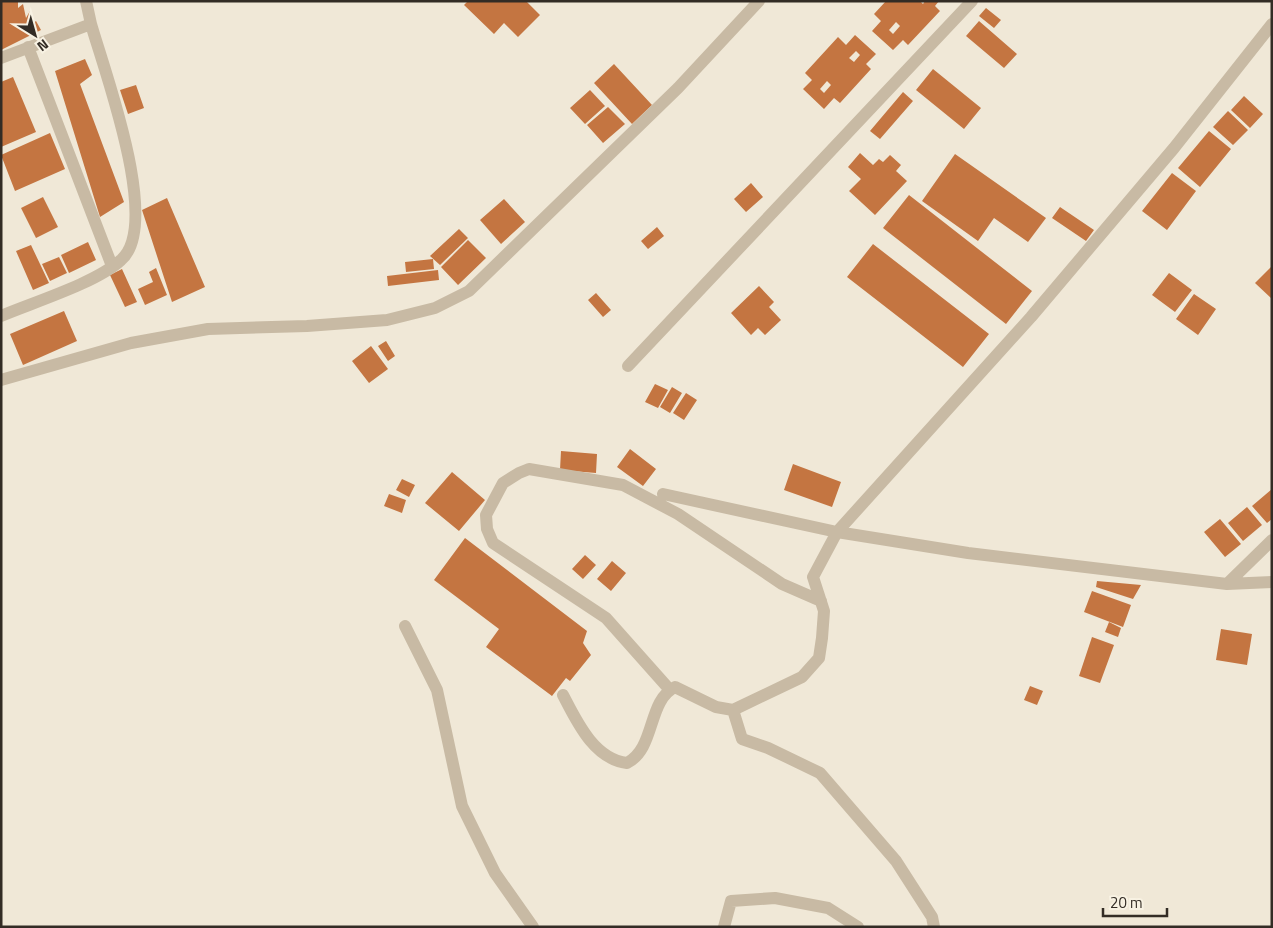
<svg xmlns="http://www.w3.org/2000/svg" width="1273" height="928" font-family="'Titillium Web',sans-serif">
  <rect width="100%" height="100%" fill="#f0e8d7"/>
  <path fill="#c47541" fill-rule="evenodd" d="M1 1H18V8L23 4 26 18 30 11 32 24 36 21 41 30 1 50Z
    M468 1H526L540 15 518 37 504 23 494 34 464 5Z
    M886 1H920L923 4 925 1H939L935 6 940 11 908 45 903 40 893 50 872 31 881 21 874 14ZM896 22 900 26 893 34 889 30Z
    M986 8 1001 20 994 28 979 16Z
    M979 21 1017 54 1004 68 966 36Z
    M855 35 876 54 866 64 871 69 840 103 834 98 824 109 803 89 812 80 805 73 838 37 846 45ZM856 51 860 55 854 62 849 58ZM827 81 831 85 824 93 820 89Z
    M85 59 92 75 80 84 124 202 100 217 55 71Z
    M614 64 652 105 632 124 594 83Z
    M933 69 981 108 964 129 916 90Z
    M13 77 36 132 1 147V82Z
    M136 85 144 108 128 114 120 90Z
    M590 90 605 106 585 124 570 108Z
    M903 92 913 101 880 139 870 131Z
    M1244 96 1263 114 1250 128 1231 110Z
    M608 107 625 124 603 143 587 125Z
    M1228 111 1248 130 1233 145 1213 127Z
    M1209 131 1231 149 1200 187 1178 168Z
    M50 133 65 169 15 191 1 155Z
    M860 153 873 165 879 159 883 162 890 155 901 165 896 171 907 181 875 215 849 191 861 179 848 167Z
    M955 154 1046 218 1028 242 994 218 978 241 922 201Z
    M1172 173 1196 191 1167 230 1142 211Z
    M751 183 763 197 746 212 734 199Z
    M909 195 1032 291 1006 324 883 228Z
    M43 197 58 227 36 238 21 208Z
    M167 198 205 287 172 302 142 210Z
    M504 199 525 222 501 244 480 220Z
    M1060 207 1094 230 1086 241 1052 218Z
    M657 227 664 236 648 249 641 241Z
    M459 229 468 238 440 265 430 256Z
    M468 240 486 258 458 285 441 267Z
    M88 242 96 260 69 273 61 255Z
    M873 244 989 334 963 367 847 277Z
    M31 245 49 283 33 290 16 251Z
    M59 257 67 273 50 281 42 264Z
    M433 259 434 269 406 272 405 262Z
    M1272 266V299L1255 283Z
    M156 268 167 295 145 305 138 289 153 282 149 272Z
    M122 269 137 302 125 307 110 275Z
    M438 270 439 280 388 286 387 276Z
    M1169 273 1192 290 1175 312 1152 295Z
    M759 286 774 302 769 307 781 320 765 335 758 328 751 335 731 313Z
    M596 293 611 310 603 317 588 300Z
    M1194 294 1216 309 1198 335 1176 319Z
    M64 311 77 341 23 365 10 334Z
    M386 341 395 356 388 361 378 346Z
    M371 346 388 369 369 383 352 361Z
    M655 384 668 390 658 408 645 402Z
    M672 387 682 393 670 413 660 407Z
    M686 393 697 400 684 420 673 413Z
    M630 449 656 469 643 486 617 467Z
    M561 451 597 454 596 473 560 470Z
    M793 464 841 482 832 507 784 490Z
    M452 472 485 500 459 531 425 503Z
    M402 479 415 485 409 497 396 490Z
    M1272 489V519L1267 523 1252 506Z
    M389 494 406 500 402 513 384 506Z
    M1247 507 1262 525 1243 541 1228 523Z
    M1220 519 1241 544 1225 557 1204 532Z
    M465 538 587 631 583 643 591 655 570 681 566 678 552 696 486 647 499 629 434 580Z
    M585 555 596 565 583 579 572 569Z
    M612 561 626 573 611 591 597 579Z
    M1097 581 1141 585 1133 599 1096 587Z
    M1092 591 1131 605 1123 627 1084 612Z
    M1109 622 1121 628 1118 637 1105 632Z
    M1221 629 1252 634 1247 665 1216 660Z
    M1092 637 1114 645 1100 683 1079 676Z
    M1030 686 1043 691 1037 705 1024 700Z"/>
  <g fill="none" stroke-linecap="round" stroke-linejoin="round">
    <path stroke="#c8baa4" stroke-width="12" d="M28 47 112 266
      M1 58 91 24 86 1
      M1 316C34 302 96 283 121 260 162 225 104 70 91 24
      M628 366 972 1
      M1 380 131 343 208 329 307 326 387 320 435 308 469 291 678 88 759 1
      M663 494 837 532 968 553 1227 584 1272 582
      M1227 584 1272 540
      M405 626 437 690 462 806 495 873 533 927
      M670 690 606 618 493 543 487 529 486 515 503 483 519 473 529 469 623 485 678 514 782 584 821 601
      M563 695C577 722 594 759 627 763 656 748 647 701 675 687L716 707 733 710 802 677 819 658 822 638 824 611 813 577 837 532 1031 317 1174 148 1272 24
      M733 710 742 739 768 748 820 773 896 861 932 917 934 927
      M724 927 731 901 775 898 828 908 858 927"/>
  </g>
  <rect width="1273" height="928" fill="none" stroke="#332c25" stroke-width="5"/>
  <g transform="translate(35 35) rotate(143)" stroke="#f8f2e3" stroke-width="4" paint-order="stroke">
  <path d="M0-4L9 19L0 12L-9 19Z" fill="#332c25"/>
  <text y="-8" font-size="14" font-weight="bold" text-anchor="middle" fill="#332c25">N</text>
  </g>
  <path d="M1103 908v8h64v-8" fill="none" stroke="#332c25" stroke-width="2.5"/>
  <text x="1110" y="908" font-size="15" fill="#332c25" stroke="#f8f2e3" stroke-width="4" paint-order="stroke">20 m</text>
</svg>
